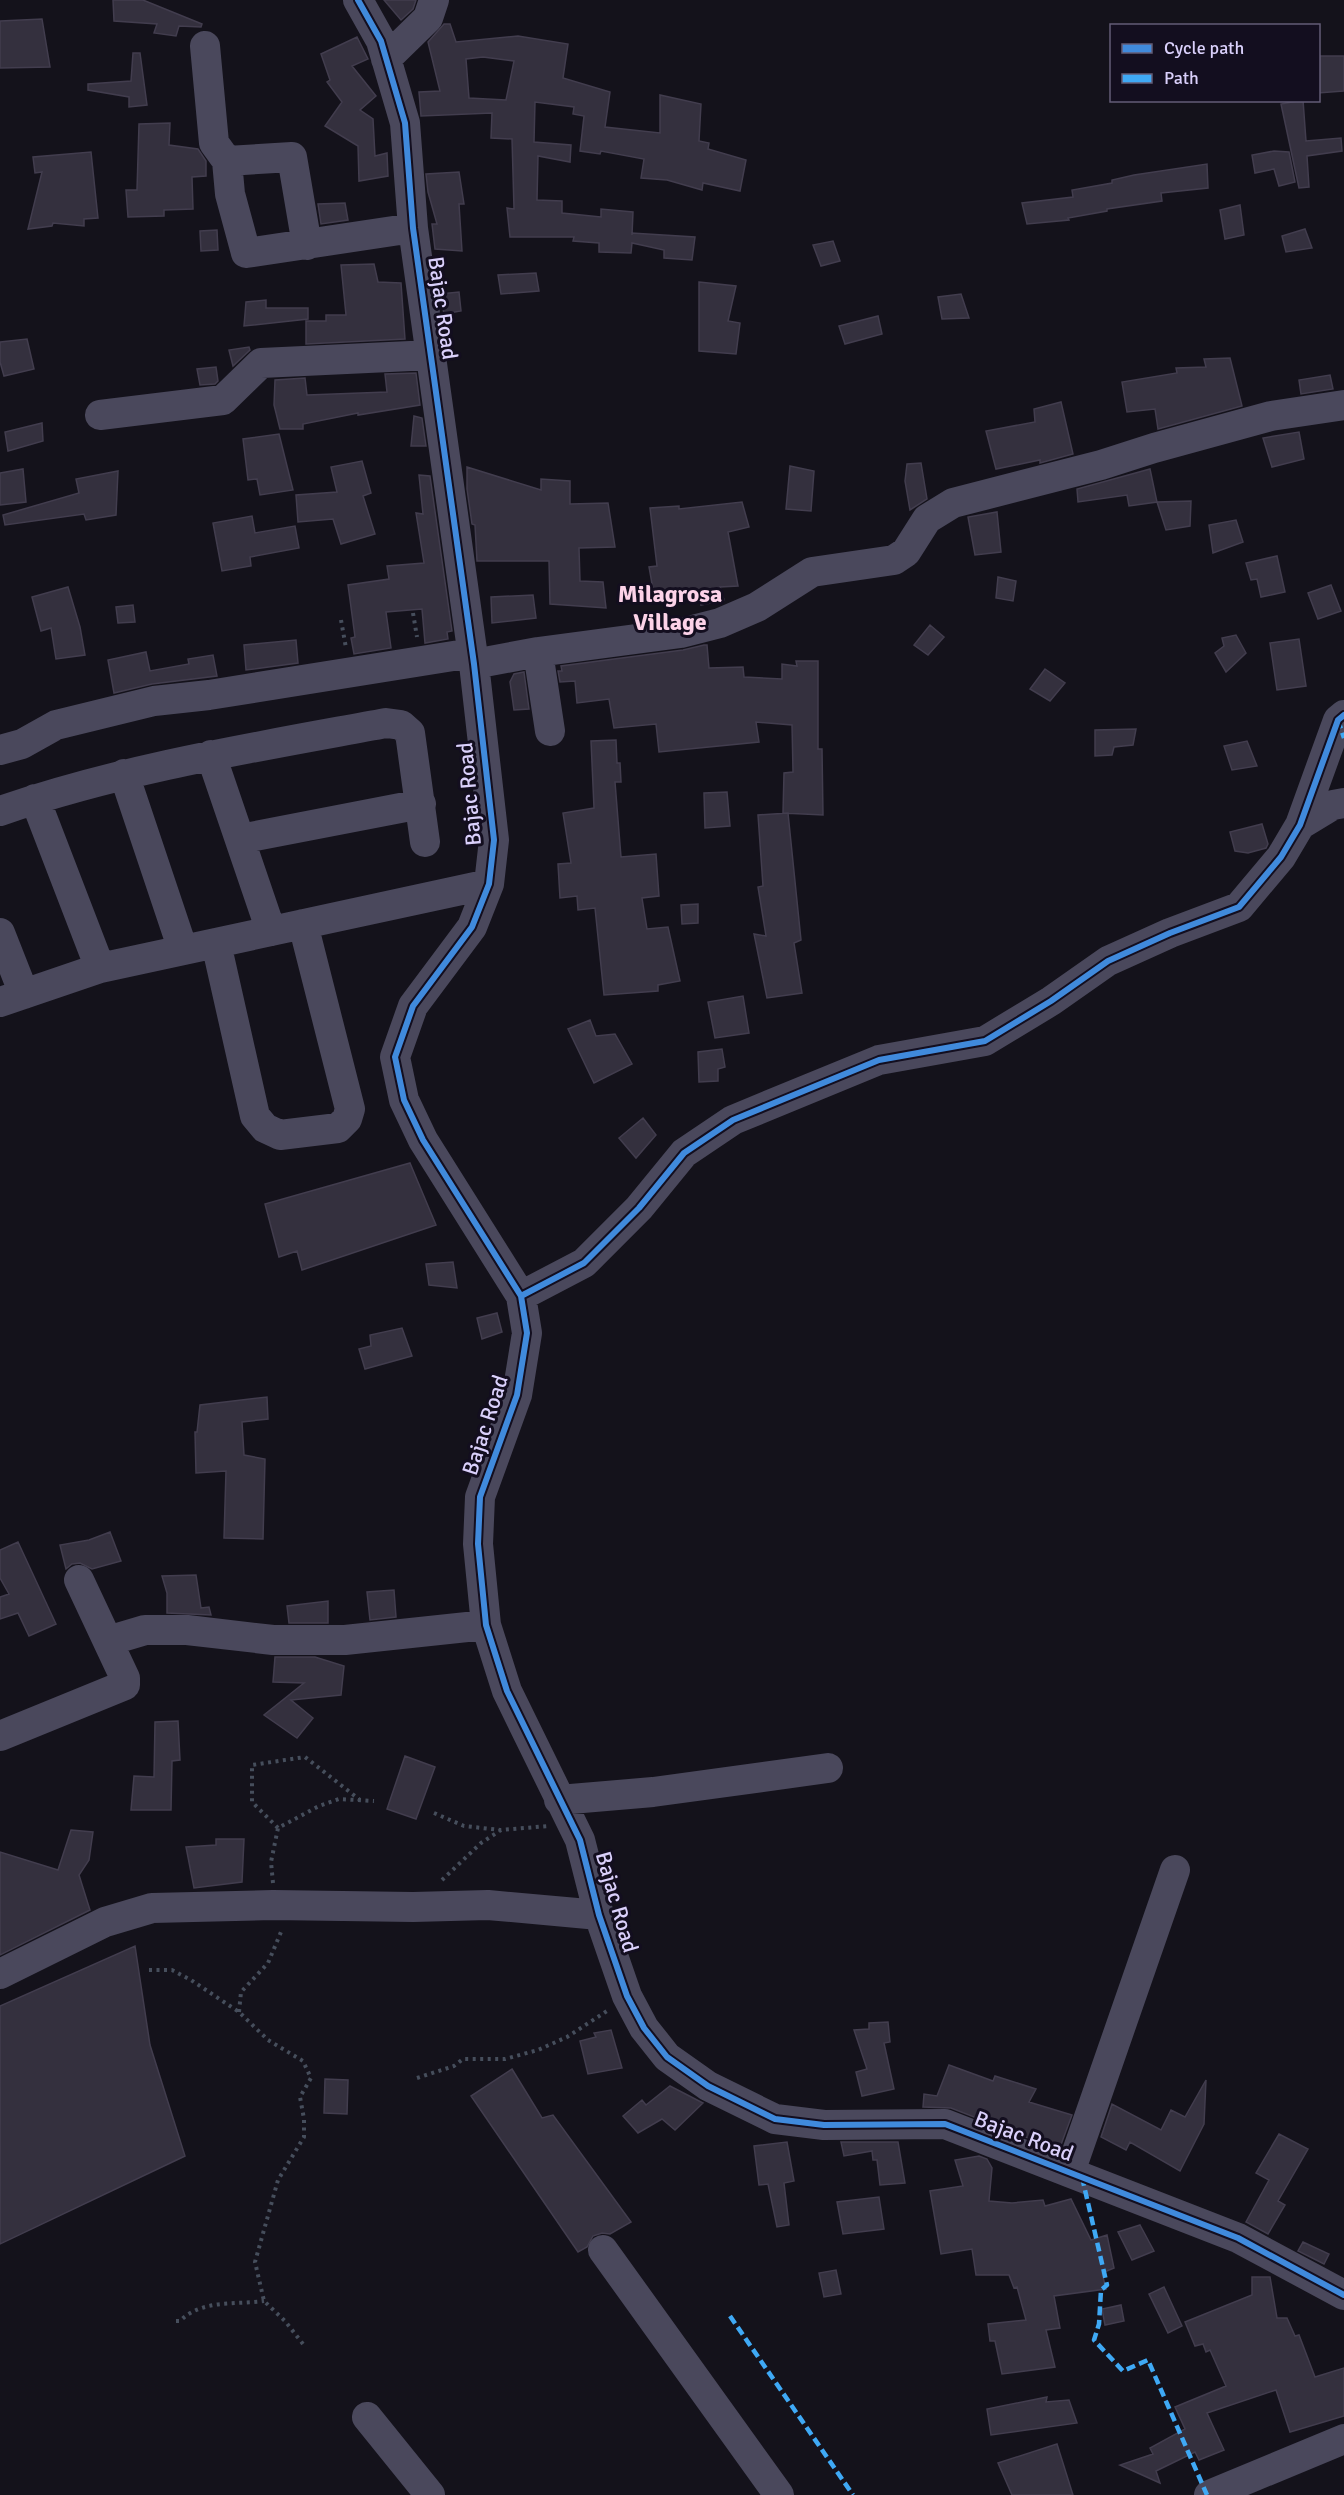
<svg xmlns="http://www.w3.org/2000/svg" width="1344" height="2495" font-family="Signika,sans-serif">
  <rect width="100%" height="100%" fill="#14121b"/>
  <path fill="#34303e" stroke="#423d4e" stroke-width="1.5" fill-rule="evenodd" d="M113 0H143L202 24 201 27 179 26 176 36 154 33 157 24 114 21Z
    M384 0H416L413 9 401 20Z
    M42 19 50 67 0 68V21Z
    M444 24H450L456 42 518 36 568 44 563 78 610 92 605 127 660 133V95L701 104 699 141 709 143 708 149 746 160 740 191 703 183 702 190 667 180 641 178 644 159 601 151 600 154 580 151 584 116 573 114 574 107 535 102 534 142 571 145 570 162 538 156 537 200 562 201V213L601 217V209L633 212 632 235V233L695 237 692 260 664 258V250L632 243 631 253 599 252V243L573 241 574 237H510L507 208 514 209 512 139 491 138 492 113 421 116 419 92 440 91 428 42ZM483 57 514 61 506 100 469 98 466 59Z
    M357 37 368 59 352 66 376 96 360 110 373 119 375 156 387 153 388 176 359 181 358 146 325 126 342 102 327 82 330 80 321 54Z
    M133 53H140L147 105 129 107V97L88 90V84L131 81Z
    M1318 56H1344V91L1318 93Z
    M1303 100 1306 141 1341 138 1342 151 1307 156 1309 187 1299 188 1281 104Z
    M170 123 169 145 198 149 206 161V176L192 177 193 209 164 210V216L128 217 126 190H137L139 124Z
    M1274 151 1289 152 1295 182 1279 186 1274 169 1255 173 1252 155Z
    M91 152 98 218 84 219V226L53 223 52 226 28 229 42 172 35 173 33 157Z
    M1207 164 1208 188 1161 193 1162 201 1107 209V211L1068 218 1069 220 1027 224 1022 203 1073 197 1072 190 1112 183V180L1134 175Z
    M459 172 464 204H459L462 251 435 249 432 224H437L428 192 426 174Z
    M345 203 348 220 321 224 318 204Z
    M1240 205 1244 235 1225 239 1220 210Z
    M1305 229 1312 248 1286 252 1282 236Z
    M217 230 218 250 201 251 200 231Z
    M833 241 840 261 821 266 813 245Z
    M374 264 378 282 401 283 405 339 306 344V321H326V315H346L341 265Z
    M536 273 539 291 501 294 498 275Z
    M699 282 736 286 728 321 740 323 736 354 699 351Z
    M459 292 461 311 444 314 440 294Z
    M961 294 969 318 942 319 938 297Z
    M266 300V308H308V319L244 326 246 302Z
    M878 316 882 334 845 344 839 326Z
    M27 339 34 369 4 376 0 362V342Z
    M249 347 250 350 233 366 229 350Z
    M1230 358 1242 406 1158 429 1155 409 1127 412 1122 382 1177 373 1176 368 1206 367 1204 359Z
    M216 367 218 381 215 384 200 385 197 369Z
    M416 373 420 405 358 415V413L303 424V429H280L274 405 275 380 305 378 307 395 387 392 385 374Z
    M1330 375 1333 389 1301 394 1299 380Z
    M1061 402 1073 454 1040 463V460L996 469 986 431 1035 422 1034 409Z
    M414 416 422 418 426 446H411Z
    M42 423 43 441 8 451 5 432Z
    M1299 432 1304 459 1272 467 1263 438Z
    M279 434 293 490 260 495 257 479 248 480 243 439Z
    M362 461 371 493 363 496 375 534 341 544 333 519 298 522 296 495 337 492 331 467Z
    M921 463 927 499 910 510 905 481 907 464Z
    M790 466 814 471 811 511 786 509Z
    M467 467 541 490V479L570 481V504L608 503 615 547 579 548 580 581 603 582 606 608 550 604 549 561H477L475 525 472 524 467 489Z
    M23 469 26 502 0 505V473Z
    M1150 469 1157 502 1129 506 1127 495 1078 502 1077 489Z
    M118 471 116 515 86 520 84 514 5 525 3 515 79 493 76 479Z
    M419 475 430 476 452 631 447 632 448 639 425 643 422 609 386 612 391 648 354 654 351 638 355 637 348 585 389 579 387 566 424 563 416 513 423 514Z
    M1191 501 1190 526 1166 530 1157 502Z
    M742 502 749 527 728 532 738 586 720 587 724 600 701 605 699 591 654 595 649 567 657 566 650 508 679 506V509Z
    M997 512 1001 552 975 555 968 517Z
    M252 516 255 533 295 526 299 548 250 557 251 566 222 571 213 523Z
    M1236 520 1243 542 1213 553 1209 525Z
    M1277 556 1285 592 1261 597 1257 579 1251 580 1246 563Z
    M998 577 1016 581 1013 601 996 598Z
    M1331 585 1341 611 1318 619 1308 593Z
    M68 587 80 627 85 655 56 659 51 628 41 631 32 597Z
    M533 595 536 618 492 623 491 597Z
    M133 605 135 622 118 623 116 607Z
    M930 625 944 637 928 655 914 645Z
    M1236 635 1246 653 1226 672 1215 653 1224 646 1222 638Z
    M1299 639 1306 686 1277 690 1270 643Z
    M296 640 298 663 246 670 244 645Z
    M704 645H707L709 668 743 667 744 677 782 679V664L797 666 796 661H818V749H822L823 815 783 813 784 773 793 772 792 725 756 722 759 742 659 752 656 724 614 728 609 699 577 703 575 681 560 682 558 671H562L561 666 683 650Z
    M146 652 150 671 189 664 188 659 213 655 217 676 152 684 114 693 108 660Z
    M1045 669 1065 683 1050 701 1030 689Z
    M524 672 529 709 514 710 510 682 514 674Z
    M1136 729 1133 745 1114 747 1112 755 1095 756V730Z
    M616 740 617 763H620L621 782H615L621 857 656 854 659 896 642 898 647 929 668 927 680 981 658 985V991L604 995 595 908 578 910 577 896 560 898 558 864 571 863 563 813 594 808 591 741Z
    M1247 741 1257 766 1232 770 1224 746Z
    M727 792 730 826 705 828 704 793Z
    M788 813 801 940 794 943 802 993 767 998 754 934 766 936 758 887 763 886 758 815Z
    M1262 824 1268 844 1266 848 1248 853 1235 851 1230 832Z
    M698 904V923L682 924 681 905Z
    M743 996 749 1033 715 1038 708 1002Z
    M590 1020 596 1036 615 1034 632 1064 594 1083 568 1029Z
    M722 1049 725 1067 718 1069V1081L699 1082 698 1052Z
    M643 1118 656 1135 636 1158 619 1138Z
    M410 1163 436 1225 302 1270 297 1251 279 1257 265 1204Z
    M453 1262 457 1288 429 1285 426 1264Z
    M497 1313 502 1332 482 1339 477 1318Z
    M402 1328 412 1356 365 1369 359 1349 371 1346 370 1335Z
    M267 1397 268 1419 242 1422 244 1455 265 1459 263 1539 224 1538 226 1471 196 1473 195 1432H197L200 1405Z
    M110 1532 121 1561 92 1569 80 1563 72 1564 66 1569 60 1545 89 1540Z
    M18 1542 56 1624 29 1636 18 1613 0 1619V1597L9 1594 0 1578V1550Z
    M196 1575 201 1608 209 1607 211 1615 167 1613V1593L162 1576Z
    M394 1590 396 1617 370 1620 367 1592Z
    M328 1601V1623H289L287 1606Z
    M275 1657H315L344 1666 341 1695 291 1700 313 1718 297 1738 264 1715 304 1683 273 1682Z
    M178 1721 180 1760 172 1761 171 1810H131L134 1776 154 1777 155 1722Z
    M405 1756 435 1767 416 1819 387 1809Z
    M71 1830 93 1832 89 1860 79 1875 90 1910 0 1955V1852L58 1870Z
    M216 1839H244L242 1882 194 1888 186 1847 216 1845Z
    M135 1946 150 2045 185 2156 0 2244V2006Z
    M888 2022 890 2042 884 2043 894 2089 862 2096 856 2072 867 2069 854 2030 869 2029V2023Z
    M611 2030 622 2068 588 2074 580 2041 596 2037 594 2033Z
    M949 2065 993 2081 995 2076 1036 2089 1029 2102 1072 2115 1059 2150 951 2108 923 2107 924 2094 937 2096Z
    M512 2069 542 2118 553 2115 631 2222 610 2234 602 2233 593 2236 587 2247 578 2252 471 2096Z
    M325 2079 348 2080 347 2114 324 2113Z
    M1206 2080 1204 2124 1180 2171 1130 2142 1126 2150 1101 2137 1112 2104 1161 2130 1171 2110 1185 2117Z
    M670 2086 703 2103 675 2130 662 2119 638 2133 623 2116 642 2100 646 2105Z
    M1279 2134 1308 2149 1278 2201 1285 2205 1268 2234 1246 2222 1269 2180 1256 2173Z
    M787 2142 794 2181 784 2183 789 2225 777 2227 768 2184 759 2185 754 2146Z
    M841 2142H898L905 2183 880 2185 877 2160H873L872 2151 844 2156Z
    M979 2156 987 2159 992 2168 989 2201 1012 2203 1043 2200 1045 2206 1071 2199 1091 2240 1107 2235 1114 2268 1102 2273 1106 2289 1054 2296 1060 2328 1046 2330 1055 2367 1002 2374 995 2341H990L988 2324 1026 2320 1017 2287 1014 2288 1009 2275H976L972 2249 941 2254 930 2191 963 2186 955 2160Z
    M879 2197 884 2229 843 2234 837 2202Z
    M1140 2225 1154 2251 1132 2260 1118 2232Z
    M1303 2242 1329 2254 1324 2264 1298 2251Z
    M836 2270 841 2294 824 2297 819 2273Z
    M1252 2277H1270L1277 2318H1287L1295 2336 1299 2335 1315 2377 1344 2368V2416L1290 2432 1276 2390 1207 2413 1224 2450 1199 2460 1195 2452 1156 2471 1160 2483 1120 2465 1153 2454 1150 2448 1185 2429 1175 2407 1226 2386 1210 2350 1206 2352 1203 2344 1195 2346 1185 2322 1252 2295Z
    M1164 2287 1182 2326 1168 2333 1149 2294Z
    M1121 2305 1124 2321 1105 2325 1102 2309Z
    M1047 2397 1046 2402 1069 2400 1077 2423 991 2435 987 2409Z
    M1057 2444 1073 2495H1012L998 2463Z"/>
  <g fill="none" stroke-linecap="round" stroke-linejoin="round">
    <path stroke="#464e5c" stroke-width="4" stroke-dasharray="3 4.5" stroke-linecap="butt" d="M413 613 417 637
      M341 620 346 648
      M434 1813 464 1826 500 1830
      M278 1828 252 1802V1765L305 1757 360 1800
      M442 1880 481 1843 501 1830 548 1826
      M273 1883 271 1862 278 1828 319 1806 339 1799 374 1801
      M149 1970H172L191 1980 239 2012 268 2040 303 2061 311 2078 300 2097 304 2119V2137L278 2180 255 2262 264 2301 285 2321 303 2344
      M239 2012 241 1992 268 1963 281 1932 280 1928
      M417 2078 454 2066 463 2059H505L538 2050 567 2037 607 2011
      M176 2321H180C202 2299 235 2305 264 2301"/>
    <path stroke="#4a485c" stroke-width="30" d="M358 0 381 41 405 123 413 228 474 664 494 840 489 884 472 927 413 1006 395 1057 404 1100 423 1140 521 1296 527 1333 517 1395 480 1497 478 1544 486 1625 507 1691 580 1840 599 1915 627 1996 644 2028 667 2057 708 2086 775 2119 824 2125 945 2124 1238 2238 1344 2295
      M205 46 214 143 227 161 230 194 246 253 413 228
      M386 59 428 18 434 0
      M227 161 292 157 307 245
      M100 415 223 400 261 363 432 355
      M538 652 550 731
      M474 664 538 652 681 633 720 623 757 607 812 572 894 560 906 552 927 519 953 503 1101 465 1154 448 1271 416 1344 405
      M0 750 22 744 56 725 154 701 209 695 472 653
      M211 755 271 931
      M124 774 183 950
      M35 799 100 968
      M0 811C125 768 256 747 386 723L401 725 410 733 425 842
      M1300 825 1333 805 1344 803
      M240 839 421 804
      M0 933 24 994
      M216 943 255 1116 265 1128 280 1135 338 1128 347 1119 350 1109 303 924
      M0 1002 100 968 489 884
      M521 1296 584 1263 639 1208 684 1153 733 1120 879 1060 985 1041 1051 1001 1108 961 1170 933 1239 907 1281 857 1300 825 1338 720 1344 715
      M108 1641 145 1630H187L273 1640H345L486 1625
      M0 1736 125 1685V1678L79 1580
      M559 1800 653 1792 828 1768
      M0 1974 105 1922 152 1908 273 1905 413 1907 488 1905 599 1915
      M1070 2172 1175 1870
      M603 2250 779 2495
      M367 2417 430 2495
      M1209 2495 1344 2439"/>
    <path stroke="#3fa9f5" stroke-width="4.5" stroke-dasharray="9 4.5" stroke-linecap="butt" d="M1338 720 1344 738
      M1082 2177 1107 2285 1101 2290 1099 2324 1094 2340 1123 2371 1148 2360 1207 2495
      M730 2316 853 2495"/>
    <g stroke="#130e1f" stroke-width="10">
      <path id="cycleway" d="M358 0 381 41 405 123 413 228 474 664 494 840 489 884 472 927 413 1006 395 1057 404 1100 423 1140 521 1296 527 1333 517 1395 480 1497 478 1544 486 1625 507 1691 580 1840 599 1915 627 1996 644 2028 667 2057 708 2086 775 2119 824 2125 945 2124 1238 2238 1344 2295
        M521 1296 584 1263 639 1208 684 1153 733 1120 879 1060 985 1041 1051 1001 1108 961 1170 933 1239 907 1281 857 1300 825 1338 720 1344 715"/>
    </g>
    <use href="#cycleway" stroke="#408adc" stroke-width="6"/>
  </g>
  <g text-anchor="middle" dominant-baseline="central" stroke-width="6" stroke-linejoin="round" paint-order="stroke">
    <g font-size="22" fill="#dad0fb" stroke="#130e1f">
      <text transform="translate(443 308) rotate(82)">Bajac Road</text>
      <text transform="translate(469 794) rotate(-95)">Bajac Road</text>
      <text transform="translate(485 1425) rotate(-72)">Bajac Road</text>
      <text transform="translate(617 1902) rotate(74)">Bajac Road</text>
      <text transform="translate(1024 2136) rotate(21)">Bajac Road</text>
    </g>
    <g font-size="24" font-weight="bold" fill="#fcd2e8" stroke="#130e1f">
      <text x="670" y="594">Milagrosa<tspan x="670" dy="28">Village</tspan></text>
    </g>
  </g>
  <rect x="1110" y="24" width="210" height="78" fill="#130e1f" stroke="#635c77" stroke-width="1.5"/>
  <rect x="1122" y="44" width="30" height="9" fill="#408adc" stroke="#635c77" stroke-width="1.5"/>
  <text x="1164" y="54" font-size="18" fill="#dad0fb">Cycle path</text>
  <rect x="1122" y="74" width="30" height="9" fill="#3fa9f5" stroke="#635c77" stroke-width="1.5"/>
  <text x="1164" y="84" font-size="18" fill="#dad0fb">Path</text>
</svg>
